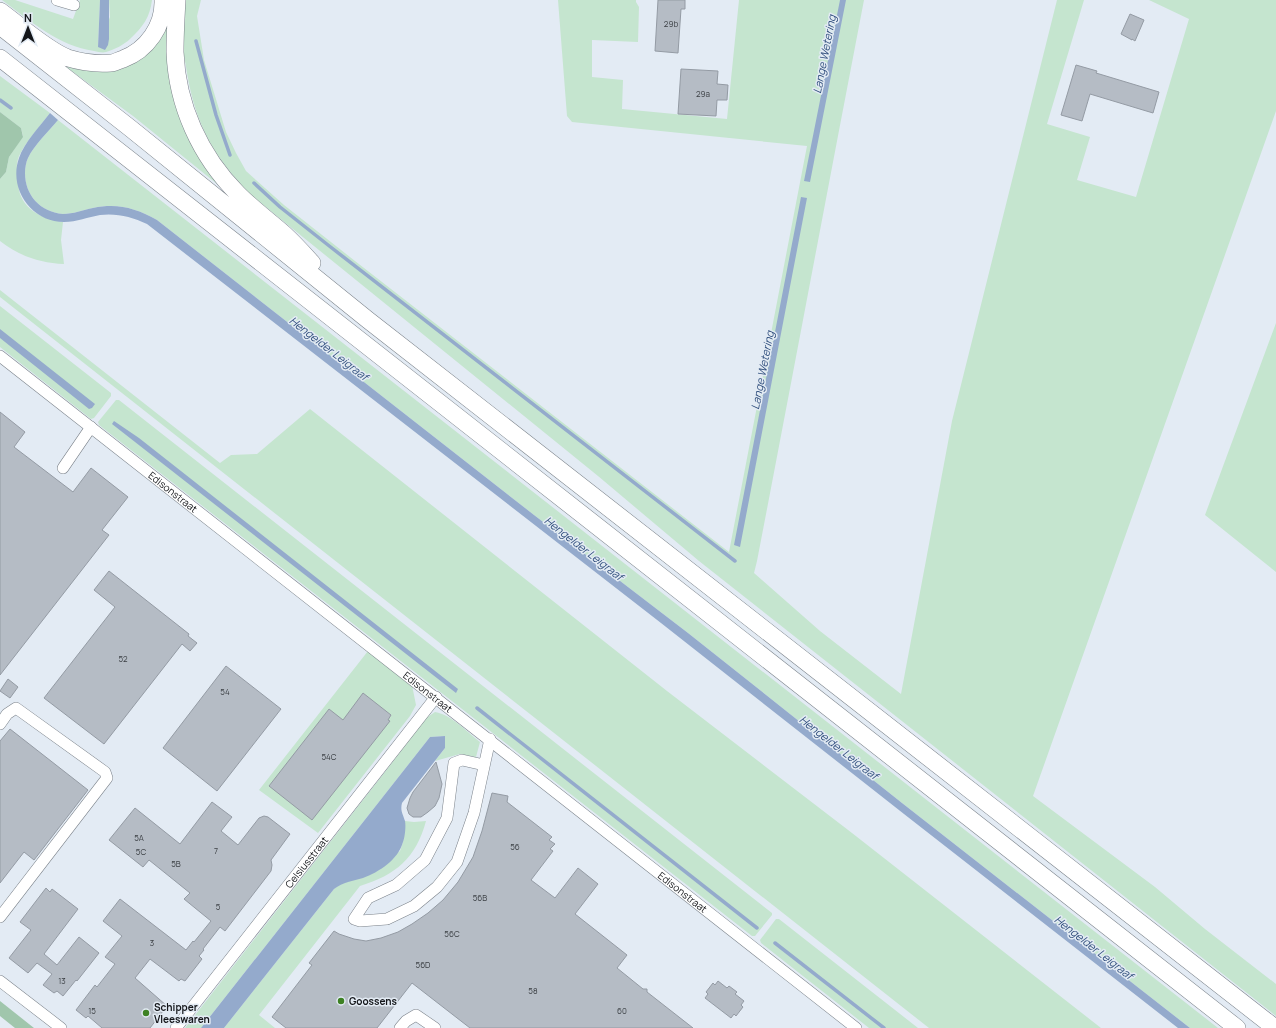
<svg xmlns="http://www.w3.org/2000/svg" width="1276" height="1028" font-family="Manrope,sans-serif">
  <rect width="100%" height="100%" fill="#e3ebf4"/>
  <path fill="#c5e5cf" d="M2 0H15L73 19 80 0H100L98 47 110 17 109 0H152C150 17 143 27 130 39 125 44 114 50 106 52 103 53 98 52 94 51 59 46 30 21 2 0Z
    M185 0H201L197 16 204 60 226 132 236 153 246 171 284 205 355 261 729 552 807 146 572 122 567 116 558 0H636V2L639 7 638 42 592 40V77L623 80 622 109 727 119 739 0H864C828 187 793 374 757 561L754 573 820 631 901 694 952 421 1057 0H1084L1047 124 1090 137 1077 180 1136 197 1189 19 1149 0H1276V111L1033 796 1155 887 1205 929 1276 984V1016L699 561 598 476 251 195C214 157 196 126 187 73 186 64 183 55 183 46 183 31 185 15 185 0Z
    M172 1 171 51 227 192 133 116 58 61 134 60Z
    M0 76 50 113C41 125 23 145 18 159 16 165 17 171 18 177 18 181 18 186 19 190 23 210 45 220 63 222L61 240 64 264C40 263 19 256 0 241V179L6 172 9 157 23 136 21 128 0 112Z
    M58 120 1218 1028H1190L902 803 688 633 534 515 157 220C135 208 118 203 93 208 83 210 73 214 63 214 40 212 25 195 25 173 25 168 26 162 28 158 34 145 49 131 58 120Z
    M0 290 220 463 231 455 257 454 310 409 667 691 852 833 1101 1028H929L0 297Z
    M0 306 111 393V396L94 418 91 419 0 347Z
    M1276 323V572L1205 515Z
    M116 400H119L772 913V915L755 936H752L99 425 98 422Z
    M368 651 412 685 416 705 410 716 318 833 259 790Z
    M435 712C452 715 467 732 480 742L476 757 460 754 435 761 445 748V736L430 737 201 1028H185L388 768 426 718Z
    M405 821 414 822 426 821C416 858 396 875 360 886L259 1015 275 1028H224L334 889 340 884 363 877 400 851 403 842Z
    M776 919H779L918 1028H869L761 943 760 940Z"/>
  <path fill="#a0c6ac" d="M0 112 21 128 23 137 9 157 6 172 0 179Z
    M0 1001 34 1028H15L0 1016Z"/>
  <path fill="#94aacc" d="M100 0H109V39L108 45 105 50 98 47Z
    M840 0H846L810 182 804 181Z
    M50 113 58 120C49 131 34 145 28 158 26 162 25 168 25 173 25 195 40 212 63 214 73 214 83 210 93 208 118 203 135 208 157 220L534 515 688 633 902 803 1190 1028H1178L904 814 661 623 147 224C132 217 117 213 100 215 88 217 77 222 64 222 32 222 8 189 19 158 24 143 40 126 50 113Z
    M801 197 807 198 740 547 734 545Z
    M0 329 95 404 92 408 89 409 0 338Z
    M114 421 139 438 458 689 456 693 112 424Z
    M445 736V748L402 803C400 811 403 814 405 821 406 826 405 837 403 842 398 860 379 872 363 878 353 881 343 882 334 889L224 1028H201L430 737Z"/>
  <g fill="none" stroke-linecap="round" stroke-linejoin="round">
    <path stroke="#94aacc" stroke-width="3.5" d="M196 41 216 115 230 155
      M0 100 11 108
      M254 183 280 207 328 245 735 561
      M477 708 757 928
      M775 943 884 1028"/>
  </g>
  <path fill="#b5bcc5" stroke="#949ba4" d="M658 0H685V9H681L678 53 655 51Z
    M1130 14 1144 20 1135 41 1132 39V40L1121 34Z
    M1076 65 1097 71 1096 73 1159 92 1153 113 1090 94 1082 121 1061 115Z
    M681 69 718 71 717 84 728 85 727 100H717L716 116 678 114Z
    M0 412 25 432 14 447 73 492 91 468 128 497 102 530 109 535 0 675Z
    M109 571 189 634 188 636 197 643 190 651 182 644 104 744 44 698 115 607 94 590Z
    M226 666 281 709 217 791 163 748Z
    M8 679 18 687 10 698 0 691Z
    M363 693 391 715 388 720 390 721 312 820 269 786 329 709 343 720Z
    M10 729 88 790 34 860 24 852 0 883V741Z
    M436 762 442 784 439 798 435 806 428 812 421 817H413L409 814 407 808 410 798 413 792Z
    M492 793 508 796 507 802 552 837 549 840 555 844 550 849 553 851 531 880 555 898 578 868 598 884 575 914 627 955 617 968 643 989H647V992L693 1028H470L412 983 377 1028H286L272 1017 312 965 309 963 334 931 339 934 354 939 366 941 381 938 398 932 412 924 428 913 443 900 458 882 473 857 482 831Z
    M212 802 232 817 221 831 238 845 259 818 264 816 268 817 290 834 271 860 272 865 271 871 225 931 220 927 203 949 204 950 199 956 202 959 185 981 181 979 179 981 150 959 135 978 167 1006 150 1028H102L88 1016 86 1018 76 1010 95 985 97 987 115 964 105 957 122 936 103 921 120 899 186 950 193 941 194 942 211 921 184 899 190 893 149 860 143 867 109 840 135 808 180 844Z
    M46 888 50 892 52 889 78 909 44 954 57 965 79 937 99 953 77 981 76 980 63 996 57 991 54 993 43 985 52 974 37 963 28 973 9 958 31 930 20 922Z
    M718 981 727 988 729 986 737 992 735 994 744 1001 741 1005 743 1007 736 1016 734 1014 731 1018 705 998 708 994 706 992 713 983 715 985Z"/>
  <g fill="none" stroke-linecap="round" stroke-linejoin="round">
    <g stroke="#7b828a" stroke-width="12">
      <g id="minor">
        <path d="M57 0 74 5"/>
        <path id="s1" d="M0 356 856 1028"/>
        <path d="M63 468 91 427"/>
        <path d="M0 724 7 714 16 708 105 772 107 778 0 917"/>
        <path d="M484 765 462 760 454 763 447 818 425 860 396 885 368 898 354 919 360 921 387 919 414 906 437 887 457 862 474 813 490 739"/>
        <path d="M0 981 61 1028"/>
        <path id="s2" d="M176 1028 436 697"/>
        <path d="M400 1028 406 1021 416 1015 435 1028"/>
      </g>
    </g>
    <g stroke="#7b828a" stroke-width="18">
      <path id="highway" d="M177 0C176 17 175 35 175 52 177 105 200 156 238 194 252 208 269 221 284 234 294 243 303 253 312 263
        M0 11C18 24 48 51 68 58 81 62 98 64 111 63 115 63 119 60 123 59 147 50 164 26 163 0
        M0 26 130 128 368 320 1275 1028
        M0 58 1237 1028"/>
    </g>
    <use href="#minor" stroke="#fff" stroke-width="11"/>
    <use href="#highway" stroke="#fff" stroke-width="17"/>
  </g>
  <g fill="#3d8123" stroke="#e3ebf4" stroke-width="1.5">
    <circle cx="341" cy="1001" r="4"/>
    <circle cx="146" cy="1013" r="4"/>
  </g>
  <g text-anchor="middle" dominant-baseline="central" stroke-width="3" stroke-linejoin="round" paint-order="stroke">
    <g font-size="8" fill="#3c4045">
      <text x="671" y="23">29b</text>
      <text x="703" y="93">29a</text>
      <text x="123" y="658">52</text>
      <text x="225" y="691">54</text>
      <text x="329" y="756">54C</text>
      <text x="139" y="837">5A</text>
      <text x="515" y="846">56</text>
      <text x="216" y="850">7</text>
      <text x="141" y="851">5C</text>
      <text x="176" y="863">5B</text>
      <text x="480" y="897">56B</text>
      <text x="218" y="906">5</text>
      <text x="452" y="933">56C</text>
      <text x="152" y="942">3</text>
      <text x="423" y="964">56D</text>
      <text x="62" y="980">13</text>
      <text x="533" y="990">58</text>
      <text x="92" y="1010">15</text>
      <text x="622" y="1010">60</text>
    </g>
    <g font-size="10" fill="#14161a" stroke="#e3ebf4">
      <text stroke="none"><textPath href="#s1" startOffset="220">Edisonstraat</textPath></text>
      <text stroke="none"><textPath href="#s1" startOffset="544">Edisonstraat</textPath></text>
      <text stroke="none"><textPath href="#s2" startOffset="211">Celsiusstraat</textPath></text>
      <text stroke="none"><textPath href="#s1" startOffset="868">Edisonstraat</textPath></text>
    </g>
    <g font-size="10" font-weight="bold" fill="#14161a" stroke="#e3ebf4" text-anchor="start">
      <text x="349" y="1001">Goossens</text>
      <text x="154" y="1007">Schipper<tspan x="154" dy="12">Vleeswaren</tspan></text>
    </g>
    <g font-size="11" font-style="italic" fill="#32507e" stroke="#e3ebf4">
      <text transform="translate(824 54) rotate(-79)">Lange Wetering</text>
      <text transform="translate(329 348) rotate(38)">Hengelder Leigraaf</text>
      <text transform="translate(762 370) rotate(-79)">Lange Wetering</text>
      <text transform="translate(584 548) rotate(38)">Hengelder Leigraaf</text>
      <text transform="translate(839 747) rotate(38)">Hengelder Leigraaf</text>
      <text transform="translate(1094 947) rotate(38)">Hengelder Leigraaf</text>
    </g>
  </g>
  <g transform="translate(28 28)" stroke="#e3ebf4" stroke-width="3" paint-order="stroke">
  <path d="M0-3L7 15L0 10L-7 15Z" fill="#14161a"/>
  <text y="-6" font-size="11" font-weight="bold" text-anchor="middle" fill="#14161a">N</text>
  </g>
</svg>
